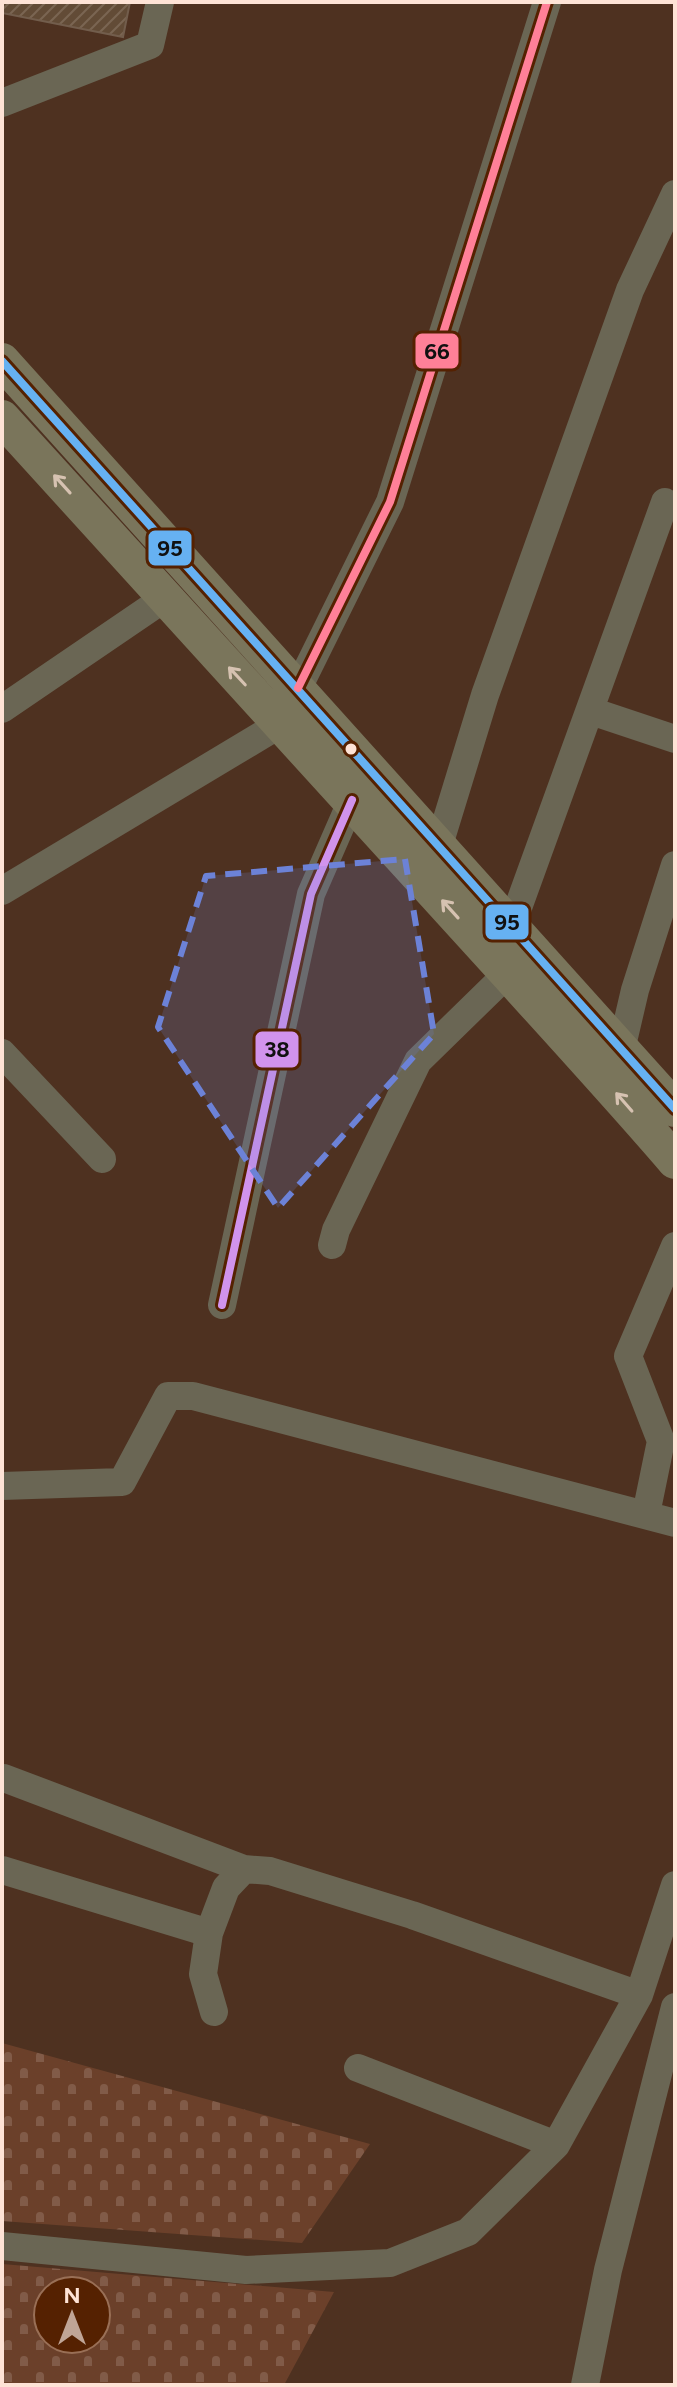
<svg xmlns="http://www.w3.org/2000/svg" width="677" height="2387" font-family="Figtree,sans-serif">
  <defs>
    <pattern id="cemetery-stones" width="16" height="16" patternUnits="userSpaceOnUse" patternTransform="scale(2)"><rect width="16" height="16" fill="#6b402a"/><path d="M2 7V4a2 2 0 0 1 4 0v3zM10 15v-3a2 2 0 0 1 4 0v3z" fill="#815b48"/></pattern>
    <pattern id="building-hatch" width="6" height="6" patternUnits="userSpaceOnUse" patternTransform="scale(2)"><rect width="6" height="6" fill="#624b36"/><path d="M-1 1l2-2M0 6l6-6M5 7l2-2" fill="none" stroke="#7a6552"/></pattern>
  </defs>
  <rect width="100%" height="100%" fill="#4e3120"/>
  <path fill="url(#cemetery-stones)" fill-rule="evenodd" d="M2 2043 370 2144 302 2243 2 2221Z
    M2 2264 334 2292 284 2385H2ZM48 2291H96V2339H48Z"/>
  <path fill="url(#building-hatch)" stroke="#725d4c" stroke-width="2" d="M3 2H130L123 37 2 13Z"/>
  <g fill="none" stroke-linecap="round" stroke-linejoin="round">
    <path stroke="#6a6654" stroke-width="28" d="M2 103 150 45 160 2
      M298 688 390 502 547 2
      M2 709 165 598
      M591 711 675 739
      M439 845 485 695 630 290 675 194
      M2 891 282 723
      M511 927 665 502
      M621 1050 635 990 675 865
      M2 1053 102 1159
      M332 1245 336 1230 418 1061 507 974
      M222 1305 311 894 352 800
      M2 1486 122 1482 168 1396H193L675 1523
      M646 1514 661 1441 628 1356 675 1246
      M4 1778 244 1869
      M2 1870 209 1933
      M214 2012 203 1974 209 1933 226 1888 244 1869 270 1871 412 1915 639 1995
      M358 2068 556 2145
      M2 2246 246 2270 390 2263 468 2232 556 2145 639 1995 675 1885
      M585 2385 608 2270 675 2007"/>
    <path stroke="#7a755b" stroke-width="36" d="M2 361 675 1109
      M2 418C169 603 339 786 506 972 563 1035 620 1097 675 1161"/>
    <g stroke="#552101" stroke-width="14">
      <path id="bus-1" d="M2 361 675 1109"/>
    </g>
    <g stroke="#552101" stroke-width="14">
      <path id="bus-2" d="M298 688 390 502 547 2"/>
    </g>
    <g stroke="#552101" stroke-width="14">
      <path id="bus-3" d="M222 1305 311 894 352 800"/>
    </g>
    <use href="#bus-1" stroke="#66b1f2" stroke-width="8"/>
    <use href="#bus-2" stroke="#ff8098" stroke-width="8"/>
    <use href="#bus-3" stroke="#d193ec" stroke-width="8"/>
  </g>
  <defs><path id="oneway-shaft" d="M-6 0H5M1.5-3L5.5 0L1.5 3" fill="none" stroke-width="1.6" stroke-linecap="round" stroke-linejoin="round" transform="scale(2)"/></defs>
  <g stroke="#d6c2b1">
    <use href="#oneway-shaft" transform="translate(62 484) rotate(-132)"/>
    <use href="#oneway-shaft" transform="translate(237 676) rotate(-133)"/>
    <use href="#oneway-shaft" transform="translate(450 909) rotate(-132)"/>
    <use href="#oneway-shaft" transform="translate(624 1102) rotate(-131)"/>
  </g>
  <path fill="#6c82d7" fill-opacity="0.2" stroke="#6c82d7" stroke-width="6" stroke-dasharray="16 10" stroke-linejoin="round" d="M405 859 434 1034 278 1208 158 1027 206 876Z"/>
  <circle fill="#fee3d6" stroke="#552101" stroke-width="3" cx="351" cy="749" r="7"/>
  <g stroke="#552101" stroke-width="3">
    <rect x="414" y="332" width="46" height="38" rx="8" fill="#ff8098"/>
    <rect x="147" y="529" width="46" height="38" rx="8" fill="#66b1f2"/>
    <rect x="484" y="903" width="46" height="38" rx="8" fill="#66b1f2"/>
    <rect x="254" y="1030" width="46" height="39" rx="8" fill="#d193ec"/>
  </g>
  <g font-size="22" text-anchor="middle" font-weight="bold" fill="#111">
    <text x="437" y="359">66</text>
    <text x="170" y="556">95</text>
    <text x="507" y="930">95</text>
    <text x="277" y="1057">38</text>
  </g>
  <rect width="677" height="2387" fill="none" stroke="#fee3d6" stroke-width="8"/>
  <g transform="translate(72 2315)"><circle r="38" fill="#552101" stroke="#996f56" stroke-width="2"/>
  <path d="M0-6L14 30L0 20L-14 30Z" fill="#c0a596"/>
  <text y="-12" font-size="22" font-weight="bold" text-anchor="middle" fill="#fee3d6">N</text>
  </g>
</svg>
